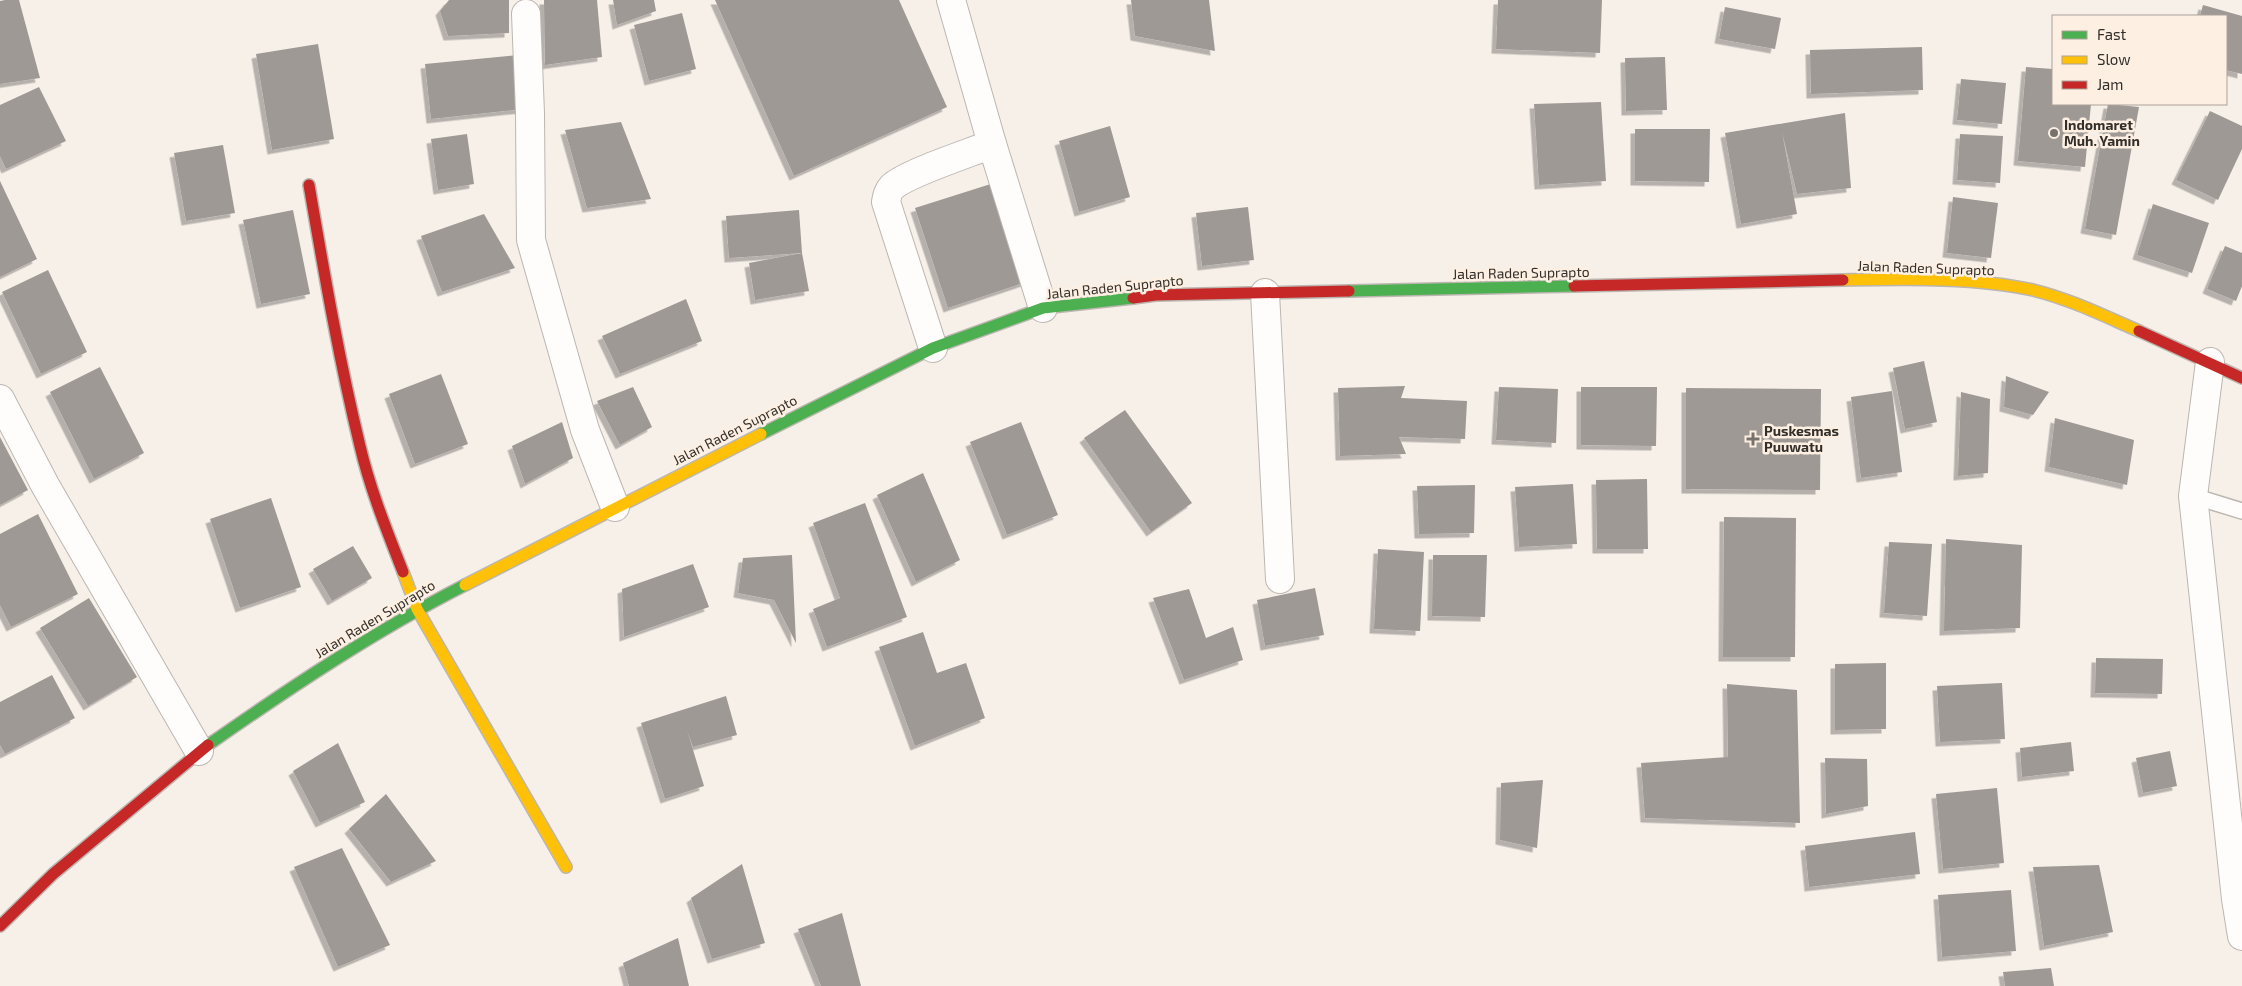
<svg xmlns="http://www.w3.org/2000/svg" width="2242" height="986" viewBox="0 0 2242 986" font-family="'Exo 2',sans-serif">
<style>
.building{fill:#9e9994;filter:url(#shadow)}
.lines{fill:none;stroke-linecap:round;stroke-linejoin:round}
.lane-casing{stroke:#bcb6b1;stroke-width:18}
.street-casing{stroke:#bcb6b1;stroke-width:30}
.fast-casing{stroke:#bcb6b1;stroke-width:14}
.slow-casing{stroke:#bcb6b1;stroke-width:14}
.jam-casing{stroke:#bcb6b1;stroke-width:14}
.lane{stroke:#fefdfc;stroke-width:15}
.street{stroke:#fefdfc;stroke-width:28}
.fast{stroke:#4caf50;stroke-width:11}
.slow{stroke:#ffc107;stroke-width:11}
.jam{stroke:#c62828;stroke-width:11}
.poi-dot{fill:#77726c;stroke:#fdf0e3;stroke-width:2}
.labels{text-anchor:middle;stroke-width:5;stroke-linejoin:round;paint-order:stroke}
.poi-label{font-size:14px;font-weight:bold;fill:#322e29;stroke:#fdf0e3;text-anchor:start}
.street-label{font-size:14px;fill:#322e29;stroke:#fdf0e3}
</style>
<defs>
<filter id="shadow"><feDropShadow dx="-4.5" dy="4.5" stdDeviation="0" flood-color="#0004"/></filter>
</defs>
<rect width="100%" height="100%" fill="#f7f0e9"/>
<g class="building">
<path d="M5 0H19L40 78 0 84V1Z"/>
<path d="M449 0H509V33L448 36 440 11Z"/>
<path d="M544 0H597L602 57 545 65Z"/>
<path d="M613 0H654L656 11 617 25Z"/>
<path d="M715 0H899L947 107 794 176Z"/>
<path d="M1131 0H1209L1215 51 1135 36Z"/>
<path d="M1498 0H1602L1600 53 1496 49Z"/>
<path d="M2203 5 2242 16V74L2226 70V16H2200Z"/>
<path d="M1725 7 1781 18 1775 49 1719 39Z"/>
<path d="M682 13 696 69 649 81 634 25Z"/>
<path d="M318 44 334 139 272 150 256 54Z"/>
<path d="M1922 47 1923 90 1811 94 1810 50Z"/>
<path d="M518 55 524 109 431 119 425 64Z"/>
<path d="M1665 57 1667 110 1626 111 1625 58Z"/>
<path d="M2026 67 2053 69V104H2091L2085 167 2018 161Z"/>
<path d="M1961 79 2006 83 2002 124 1957 120Z"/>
<path d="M39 87 66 141 6 169 0 156V105Z"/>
<path d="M1601 102 1606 181 1539 185 1534 104Z"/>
<path d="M2108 104 2139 107 2116 235 2085 229Z"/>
<path d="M2210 111 2242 126V149L2218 200 2176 180Z"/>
<path d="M1845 113 1851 188 1797 194 1782 132 1797 214 1741 224 1725 133Z"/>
<path d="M621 122 651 199 587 208 565 130Z"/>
<path d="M1110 126 1130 197 1079 212 1059 141Z"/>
<path d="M1635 129H1710L1709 182 1635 181Z"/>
<path d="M467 134 474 184 438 190 431 139Z"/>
<path d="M1960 134 2003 136 2000 183 1957 180Z"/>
<path d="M223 145 235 213 186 221 174 153Z"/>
<path d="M0 181 37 259 0 277Z"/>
<path d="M997 182 1029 281 948 308 915 208Z"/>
<path d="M1953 197 1998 203 1991 258 1947 253Z"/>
<path d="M2153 204 2209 223 2192 273 2137 255Z"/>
<path d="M1248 207 1254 260 1202 266 1196 213Z"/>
<path d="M293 210 310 294 261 304 243 220Z"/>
<path d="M799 210 802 253 809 291 755 300 749 263 802 253 729 258 726 216Z"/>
<path d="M484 214 515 268 442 292 421 236Z"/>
<path d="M2225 246 2242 253V286L2236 301 2207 289Z"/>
<path d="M48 270 87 352 41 374 2 292Z"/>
<path d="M686 299 702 341 620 374 602 336Z"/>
<path d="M1924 361 1937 422 1905 429 1893 368Z"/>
<path d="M100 367 144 453 94 479 50 392Z"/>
<path d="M441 374 468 444 415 464 389 394Z"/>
<path d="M2006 376 2049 392 2033 415 2004 407Z"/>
<path d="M1405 386 1401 398 1467 401 1465 439 1399 437 1406 454 1340 456 1338 388Z"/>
<path d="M633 387 652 427 620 445 597 401Z"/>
<path d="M1499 387 1558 389 1556 443 1496 440Z"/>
<path d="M1581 387H1657L1656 446 1581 445Z"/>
<path d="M1686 388 1821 389 1820 490 1686 489Z"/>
<path d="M1892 391 1902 472 1861 478 1851 397Z"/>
<path d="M1961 392 1990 399 1988 473 1958 476Z"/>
<path d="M1125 410 1192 503 1151 532 1084 438Z"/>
<path d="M2055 418 2134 440 2127 485 2049 467Z"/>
<path d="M562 422 573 458 525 484 512 446Z"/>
<path d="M1021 422 1058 515 1007 535 970 442Z"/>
<path d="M0 437 28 490 0 505Z"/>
<path d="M923 473 960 560 916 582 877 495Z"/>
<path d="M1647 479 1648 549H1597L1596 480Z"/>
<path d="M1573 484 1577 544 1519 547 1515 487Z"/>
<path d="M1475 485 1474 533 1419 534 1417 486Z"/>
<path d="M271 498 301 587 240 608 210 519Z"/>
<path d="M865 503 907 617 827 647 813 609 840 598 813 523Z"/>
<path d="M38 514 78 594 11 627 0 605V534Z"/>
<path d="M1724 517 1796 518 1795 657H1723Z"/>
<path d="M1946 539 2022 545 2020 628 1944 631Z"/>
<path d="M1889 542 1932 544 1927 616 1884 613Z"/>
<path d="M353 546 372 578 332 601 313 569Z"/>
<path d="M1378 549 1424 552 1420 631 1374 629Z"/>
<path d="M792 555 796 643 774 600 738 593 743 558Z"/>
<path d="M1433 555H1487L1485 617 1432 616Z"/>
<path d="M693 564 709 607 624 637 622 589Z"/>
<path d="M1315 588 1324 635 1265 646 1257 600Z"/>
<path d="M1189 589 1206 638 1233 627 1243 660 1184 680 1153 598Z"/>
<path d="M89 598 137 677 88 706 40 628Z"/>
<path d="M923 632 937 673 966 663 985 718 915 746 879 647Z"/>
<path d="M2096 658 2163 659 2162 694 2095 693Z"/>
<path d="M1886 663V729L1835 730V664Z"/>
<path d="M52 675 75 718 5 754 0 745V702Z"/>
<path d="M2002 683 2005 739 1940 742 1937 686Z"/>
<path d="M1727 684 1797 690 1800 823 1645 818 1641 763 1728 757Z"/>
<path d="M726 696 737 735 693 747 687 730 704 786 665 799 641 723Z"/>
<path d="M2071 742 2074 771 2022 777 2020 748Z"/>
<path d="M338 743 365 802 320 823 293 771Z"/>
<path d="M2170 751 2177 786 2143 793 2136 758Z"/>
<path d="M1825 758 1867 759 1868 806 1826 814Z"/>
<path d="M1543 780 1537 848 1500 840 1501 783Z"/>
<path d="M1997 788 2004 863 1943 869 1936 794Z"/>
<path d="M386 794 436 861 391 882 349 829Z"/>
<path d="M1915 832 1920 874 1809 887 1805 846Z"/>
<path d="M342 848 390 945 338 967 294 867Z"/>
<path d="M742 864 765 943 712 959 691 898Z"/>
<path d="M2099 865 2113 932 2044 946 2033 867Z"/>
<path d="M2011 890 2016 951 1942 957 1938 895Z"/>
<path d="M842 913 861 986H821L798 929Z"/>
<path d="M678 938 689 986H629L623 963Z"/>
<path d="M2051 968 2054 986H2005L2003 972Z"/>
</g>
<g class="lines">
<defs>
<path id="lane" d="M2193 496 2242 511"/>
<g id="street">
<path d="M951 0 992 144 1043 308"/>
<path d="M526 14 530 113 531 240 585 430 615 507"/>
<path d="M1265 293 1280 579"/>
<path d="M933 348 886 202C887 196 888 191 892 187 907 173 970 153 992 144"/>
<path d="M2210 362 2193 496 2236 899 2242 936"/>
<path d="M0 399 45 485 199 751"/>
</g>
<g id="fast">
<path d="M1349 291 1574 286"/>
<path d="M761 434 933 348 1043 308 1133 298"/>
<path d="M208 745C291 687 375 631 465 585"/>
</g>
<g id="slow">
<path d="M1843 280C1902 279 1975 277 2033 290 2070 299 2104 316 2139 331"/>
<path d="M403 572 417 609 566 867"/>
<path d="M465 585 761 434"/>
</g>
<g id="jam">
<path d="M309 185C324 272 339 360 360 446 370 489 387 531 403 572"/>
<path d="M1574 286 1843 280"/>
<path d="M1133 298 1156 295 1349 291"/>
<path d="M2139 331 2242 378"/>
<path d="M0 926 53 874 208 745"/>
</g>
</defs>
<use href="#lane" class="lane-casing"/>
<use href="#street" class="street-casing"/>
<use href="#fast" class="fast-casing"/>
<use href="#slow" class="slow-casing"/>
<use href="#jam" class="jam-casing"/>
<use href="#lane" class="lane"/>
<use href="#street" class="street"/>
<use href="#fast" class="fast"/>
<use href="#slow" class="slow"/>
<use href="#jam" class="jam"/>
</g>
<g class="poi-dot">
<circle cx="2054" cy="133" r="5"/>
<path d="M1750.5 431.5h5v5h5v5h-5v5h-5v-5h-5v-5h5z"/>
</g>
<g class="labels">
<g class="poi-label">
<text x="2064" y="130">Indomaret<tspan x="2064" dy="16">Muh. Yamin</tspan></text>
<text x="1764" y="436">Puskesmas<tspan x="1764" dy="16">Puuwatu</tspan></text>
</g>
<g class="street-label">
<text transform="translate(1926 268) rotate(2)" y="5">Jalan Raden Suprapto</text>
<text transform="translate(1521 273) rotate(-1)" y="5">Jalan Raden Suprapto</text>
<text transform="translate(1115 287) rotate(-6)" y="5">Jalan Raden Suprapto</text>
<text transform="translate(735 430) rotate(-27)" y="5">Jalan Raden Suprapto</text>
<text transform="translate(375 619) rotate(-31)" y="5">Jalan Raden Suprapto</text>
</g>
</g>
<rect x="2052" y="15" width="175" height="90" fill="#fdf0e3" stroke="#aca299"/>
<rect x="2062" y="31" width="25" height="8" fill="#4caf50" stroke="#aca299"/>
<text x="2097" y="40" font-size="15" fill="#322e29">Fast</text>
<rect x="2062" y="56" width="25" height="8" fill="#ffc107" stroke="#aca299"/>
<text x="2097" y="65" font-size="15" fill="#322e29">Slow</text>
<rect x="2062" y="81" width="25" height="8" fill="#c62828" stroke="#aca299"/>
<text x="2097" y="90" font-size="15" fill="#322e29">Jam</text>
</svg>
